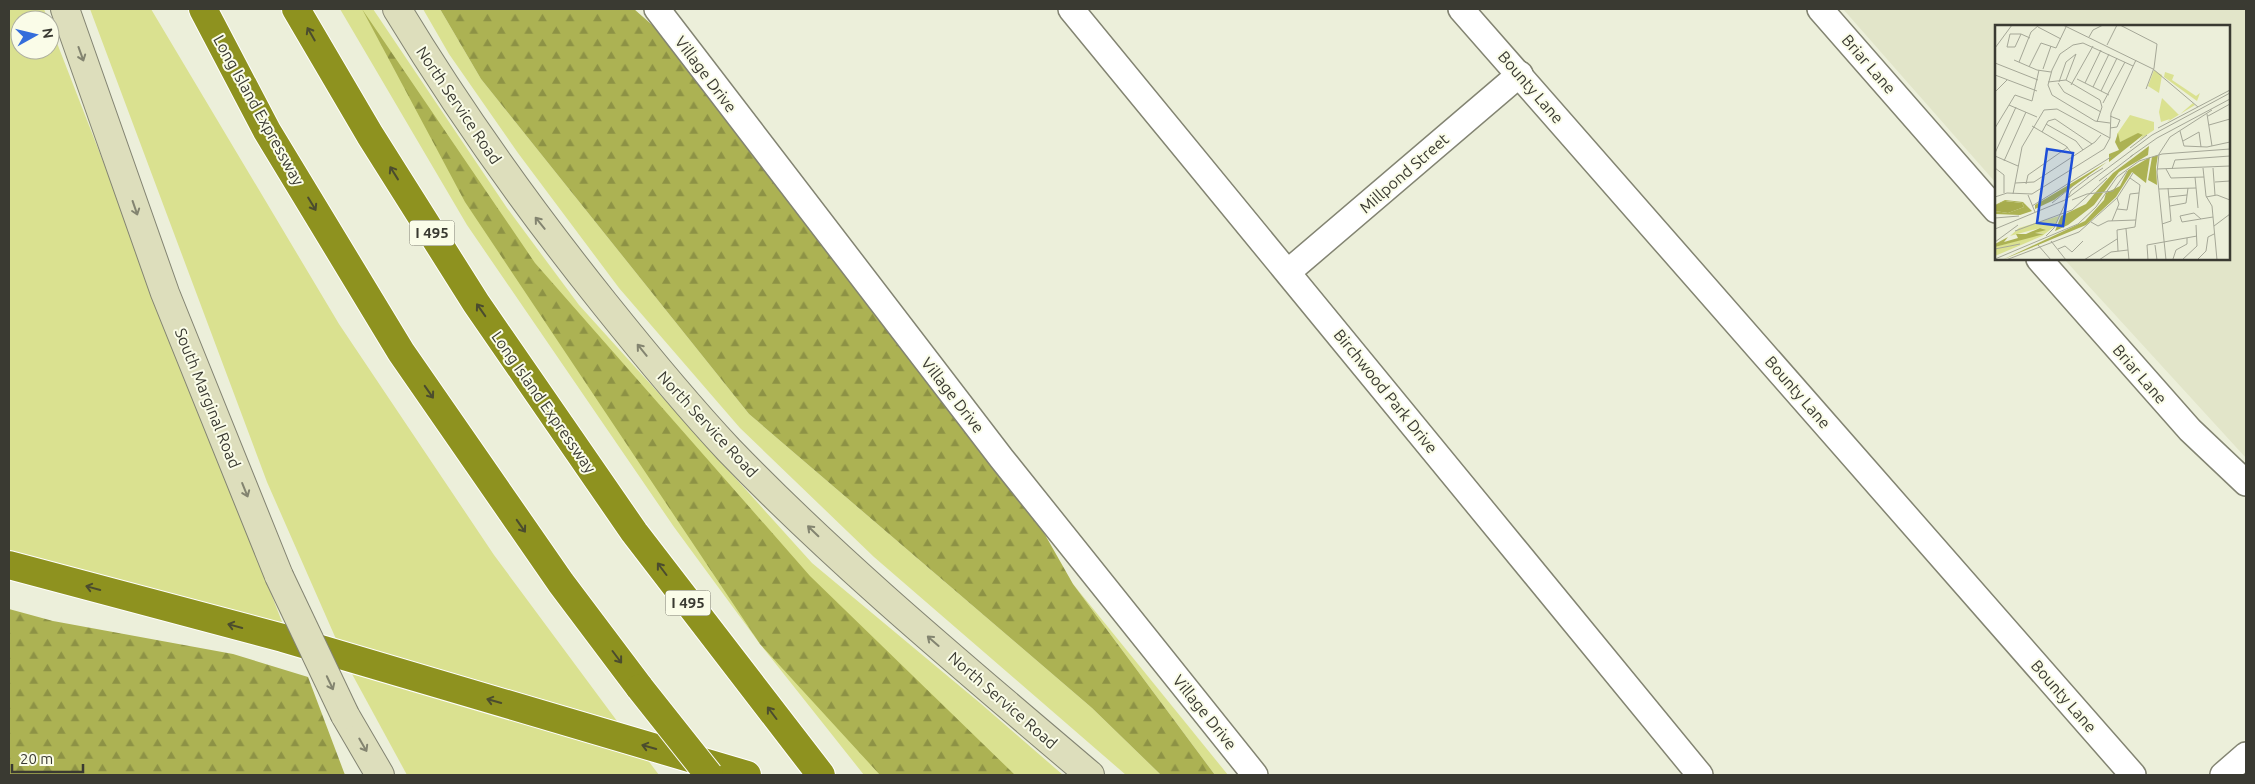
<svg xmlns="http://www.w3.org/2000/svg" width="2255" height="784" viewBox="0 0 2255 784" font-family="Ubuntu,sans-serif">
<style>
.built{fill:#e2e5c9}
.grass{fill:#dae190}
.forest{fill:url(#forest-firs)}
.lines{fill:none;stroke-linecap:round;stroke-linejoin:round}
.street-casing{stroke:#838472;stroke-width:28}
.secondary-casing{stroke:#838472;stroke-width:30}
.highway-casing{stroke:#fff;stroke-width:30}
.street{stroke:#fff;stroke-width:25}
.secondary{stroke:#dddebc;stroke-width:28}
.highway{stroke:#8e921f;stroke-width:28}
.secondary-bridge-casing{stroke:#838472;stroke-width:30;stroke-linecap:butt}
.highway-bridge-casing{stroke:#fff;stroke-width:30;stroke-linecap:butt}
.secondary-bridge{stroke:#dddebc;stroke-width:28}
.highway-bridge{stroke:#8e921f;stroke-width:28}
.oneway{stroke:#4b4c2e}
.oneway2{stroke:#838470}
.labels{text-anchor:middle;stroke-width:4;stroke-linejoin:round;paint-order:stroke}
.shield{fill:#fafce8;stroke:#747469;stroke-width:1}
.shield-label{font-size:15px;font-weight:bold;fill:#3a3a32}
.street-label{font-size:16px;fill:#3a3a32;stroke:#fafce8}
.inset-road{fill:none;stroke:#a5a797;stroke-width:1}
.view{fill:#1d4ed8;fill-opacity:0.15;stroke:#1d4ed8;stroke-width:2.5}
.inset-edge{fill:none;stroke:#3a3a32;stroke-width:2.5}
</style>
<defs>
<pattern id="forest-firs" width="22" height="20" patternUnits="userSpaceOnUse" patternTransform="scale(1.25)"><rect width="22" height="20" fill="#acb253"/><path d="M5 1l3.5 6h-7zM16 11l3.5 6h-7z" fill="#8d9245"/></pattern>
</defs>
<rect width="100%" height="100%" fill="#ecefda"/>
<path class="built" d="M1843 9H2246V458L2064 259H2229V26H1996V183Z"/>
<g class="grass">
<path d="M9 9H44L48 20H20V50H50V25L284 627 9 550Z"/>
<path d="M90 9H151L339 324 494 555 617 721 336 639 267 482Z"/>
<path d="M340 9H373L507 208 579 305 812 563 980 703 1063 775H864L760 644 674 527 467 225Z"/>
<path d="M423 9H440L481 79 749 414 1092 708 1161 775H1126L874 557 740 428 619 288 518 153 449 54Z"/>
<path d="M1073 584 1228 775H1215Z"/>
<path d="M352 674 644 755 659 775H407Z"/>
</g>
<g class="forest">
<path d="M362 9 535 263 810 576 1015 775H880L760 644 465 202Z"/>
<path d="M440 9H634L701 68 1002 459 1073 584 1215 775H1161L1092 708 749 414 481 79Z"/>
<path d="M9 609 53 621 233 654 308 677 345 775H9Z"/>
</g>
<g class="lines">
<defs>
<g id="street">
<path d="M657 9 1002 459 1255 775"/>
<path d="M1071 9 1700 775"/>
<path d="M1461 9 2133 775"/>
<path d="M1820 9 1996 210"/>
<path d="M2039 259 2190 430 2246 483"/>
<path d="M1288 272 1520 74"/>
<path d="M2223 775 2246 755"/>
</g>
<g id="secondary">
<path d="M65 9 165 293 279 576"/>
<path d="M397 9C460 113 528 208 604 303 644 353 685 403 729 450 842 567 967 670 1090 775"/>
<path d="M345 715 380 775"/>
</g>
<g id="highway">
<path d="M203 9 267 131 401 352 561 583 640 688"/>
<path d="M296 9 370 135 476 303 634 532 821 775"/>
<path d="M9 565 283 638 747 775"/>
</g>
</defs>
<use href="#street" class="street-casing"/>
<use href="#secondary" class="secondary-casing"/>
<use href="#highway" class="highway-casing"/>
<use href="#street" class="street"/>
<use href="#secondary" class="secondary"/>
<use href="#highway" class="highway"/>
<defs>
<path id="secondary-bridge" d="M279 576 345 715"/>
<path id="highway-bridge" d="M640 688 709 775"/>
</defs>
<use href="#secondary-bridge" class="secondary-bridge-casing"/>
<use href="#highway-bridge" class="highway-bridge-casing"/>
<use href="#secondary-bridge" class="secondary-bridge"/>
<use href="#highway-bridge" class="highway-bridge"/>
</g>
<defs><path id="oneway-shaft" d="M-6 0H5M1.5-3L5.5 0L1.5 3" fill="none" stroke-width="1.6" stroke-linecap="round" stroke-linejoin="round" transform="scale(1.25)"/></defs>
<g class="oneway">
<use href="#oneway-shaft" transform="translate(311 34) rotate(-120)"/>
<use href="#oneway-shaft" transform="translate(394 173) rotate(-122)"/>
<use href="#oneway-shaft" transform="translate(312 204) rotate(59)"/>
<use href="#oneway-shaft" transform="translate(481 310) rotate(-125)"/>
<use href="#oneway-shaft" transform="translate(429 392) rotate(55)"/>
<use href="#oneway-shaft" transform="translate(521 526) rotate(55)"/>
<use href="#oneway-shaft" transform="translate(662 569) rotate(-127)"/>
<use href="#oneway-shaft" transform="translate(93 588) rotate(-165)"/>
<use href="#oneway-shaft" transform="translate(235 626) rotate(-165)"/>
<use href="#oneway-shaft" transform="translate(617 657) rotate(53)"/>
<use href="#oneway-shaft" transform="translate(494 701) rotate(-164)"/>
<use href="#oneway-shaft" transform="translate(772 713) rotate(-127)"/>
<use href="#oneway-shaft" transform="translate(649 747) rotate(-164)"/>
</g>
<g class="oneway2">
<use href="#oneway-shaft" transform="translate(81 54) rotate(70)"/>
<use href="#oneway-shaft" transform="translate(135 208) rotate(71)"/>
<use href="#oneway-shaft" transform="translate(540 223) rotate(-129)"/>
<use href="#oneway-shaft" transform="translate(642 350) rotate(-129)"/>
<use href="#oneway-shaft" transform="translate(245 490) rotate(68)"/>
<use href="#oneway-shaft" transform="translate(813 531) rotate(-136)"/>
<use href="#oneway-shaft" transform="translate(933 641) rotate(-139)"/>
<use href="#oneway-shaft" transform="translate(330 683) rotate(65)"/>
<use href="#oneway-shaft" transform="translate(363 745) rotate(60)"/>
</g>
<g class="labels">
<g class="shield">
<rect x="409.5" y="220.5" width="45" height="25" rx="4"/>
<rect x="665.5" y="590.5" width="45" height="25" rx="4"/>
</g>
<g class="shield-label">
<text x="432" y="238">I 495</text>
<text x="688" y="608">I 495</text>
</g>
<g class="street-label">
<text transform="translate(1869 64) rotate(49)" y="6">Briar Lane</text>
<text transform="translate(706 74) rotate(53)" y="6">Village Drive</text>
<text transform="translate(1531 87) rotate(49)" y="6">Bounty Lane</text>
<text transform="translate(459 105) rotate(56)" y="6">North Service Road</text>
<text transform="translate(259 110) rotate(61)" y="6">Long Island Expressway</text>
<text transform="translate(1404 173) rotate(-41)" y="6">Millpond Street</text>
<text transform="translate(2140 374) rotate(49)" y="6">Briar Lane</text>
<text transform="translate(1386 391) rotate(51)" y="6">Birchwood Park Drive</text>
<text transform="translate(1798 392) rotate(49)" y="6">Bounty Lane</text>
<text transform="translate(953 395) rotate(52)" y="6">Village Drive</text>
<text transform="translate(208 398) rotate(68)" y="6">South Marginal Road</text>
<text transform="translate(544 402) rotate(55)" y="6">Long Island Expressway</text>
<text transform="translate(708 424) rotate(47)" y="6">North Service Road</text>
<text transform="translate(2064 696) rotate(49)" y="6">Bounty Lane</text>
<text transform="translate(1003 700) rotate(41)" y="6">North Service Road</text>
<text transform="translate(1205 712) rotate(51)" y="6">Village Drive</text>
</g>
</g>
<g transform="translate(1995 25)">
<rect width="235" height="235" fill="#ecefda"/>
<path d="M170 47 179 50 177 55 201 71 205 68 202 76 169 52ZM167 73 184 90 198 78 200 80 172 97 175 94 166 97 164 87ZM135 90 159 97V105L144 115 148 110H140L125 117 122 109ZM64 191 60 201 47 211 0 231V222L49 208H40L49 204 45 203 15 211 24 203Z" fill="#dae190"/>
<path d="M123 108 125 117 143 108 148 110 114 137V129L124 125 120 117ZM154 121 153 130 124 147 109 167 100 168 118 148ZM163 130 161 142 162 160 153 155 157 132ZM155 132 151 158 137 147 121 172 91 200 7 235 90 196 109 175 111 168 125 161 133 145ZM112 137 59 175 40 184V180ZM100 168H108L99 180 73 200 60 206 66 191 91 179ZM10 175 28 177 37 186 25 190 0 189V186L13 188 29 182 27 178 12 176 0 180ZM45 203 51 205 40 208 49 209 0 222V219L13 212 9 217 23 213 21 209H31Z" fill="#acb253"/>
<path d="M159 45 167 50 164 68 153 61Z" fill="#dae190"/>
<path d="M10 176 27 178 29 182 13 188 0 186V180Z" fill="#a7ac4d"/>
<path class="inset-road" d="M68 0 158 44 203 82M125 0 162 19 159 43 151 64M43 2 66 14M26 9H15L12 22H20L26 9 35 13M94 12 98 5 108 0M112 20 122 0M0 23 17 0M19 35 42 45 56 47M24 37 36 7 44 0M0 38 43 55M34 42 46 18 61 23 71 2M48 44 56 21M0 50 42 66M82 54 114 70M71 55 81 29M53 57 71 55 105 75 107 82 102 97M64 57 71 37 81 29M63 58 69 67 106 87M90 58 106 25M76 60 98 21M98 62 114 29M106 66 122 33M0 67 12 55M37 76 44 45M108 78 130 37M14 80 20 70 37 76M212 89 217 121M213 91 235 79M115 98 100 96 57 70 53 60 57 45 65 29 78 20 88 18 138 41M51 99 81 116 88 125M214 100 235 94M37 101 71 121 79 131M0 103 14 80 42 92M115 103 122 102 125 95 115 91M163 103 235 65M185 106 189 121 212 122 235 117M47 107 53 96 60 94 97 119M188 116 204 107 206 122M135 123 152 110M0 128 21 82M0 131 23 141M135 132 162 113 235 74M9 136 31 87M0 143 9 150V168M208 143 211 171 217 181 222 235M218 143 220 170M162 144 235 141M171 144 176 153 209 152M177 144 180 135 235 131M200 152 203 183M92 153 108 143M104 156 138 130M220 157 235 156M20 158 39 157 100 117 106 110M31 159 33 150 73 122M164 164 201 163M18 169 27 122 49 85 62 84 115 113M33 170 40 187M0 172 12 168 37 169 109 124 115 113 116 88 141 35M174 172 192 170M211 172 222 170 235 175M77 175 92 169 118 166 132 146M57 178 78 161M37 181 116 132M175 181 191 178 193 163M122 184 132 185 135 169 144 168M185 191 187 197 218 192M185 191 199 188 206 194M0 193 24 191M117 196 124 179 122 173M96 197 103 201 113 196 141 195M167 199 176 196 173 163M219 201 235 189M0 204 70 175 157 110 235 68M131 204 134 235M20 206 77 185 112 153M51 211 59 203 76 166 94 152M56 216 71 235M0 217 23 200M43 220 56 235M160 220 162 235M0 224 25 219M63 224 70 221 77 227 88 216M123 226 122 205 140 202 145 160 135 153M0 234 83 199 101 182 122 152 144 136 167 129 235 124M178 234 181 225 192 219V213M11 235 84 207 122 173 138 148M89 235 122 214M104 235 116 227 133 225M153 235 152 220 202 211M171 235 162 147 164 129 175 112 217 85M187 235 202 221 201 200M202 235 211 226 213 212 219 209"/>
<path class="view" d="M52 124 78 128 68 201 42 198Z"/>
<rect width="235" height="235" class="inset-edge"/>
</g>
<rect width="2255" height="784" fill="none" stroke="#3a3a32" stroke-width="20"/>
<g transform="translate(35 35) rotate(82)"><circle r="24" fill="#fafce8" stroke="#adae9f"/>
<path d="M0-4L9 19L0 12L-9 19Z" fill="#346ddb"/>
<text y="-8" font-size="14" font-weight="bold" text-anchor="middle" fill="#3a3a32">N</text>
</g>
<path d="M12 764v8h71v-8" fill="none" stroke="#3a3a32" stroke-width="2.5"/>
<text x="20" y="764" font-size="15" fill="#3a3a32" stroke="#fafce8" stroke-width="4" paint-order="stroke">20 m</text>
</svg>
